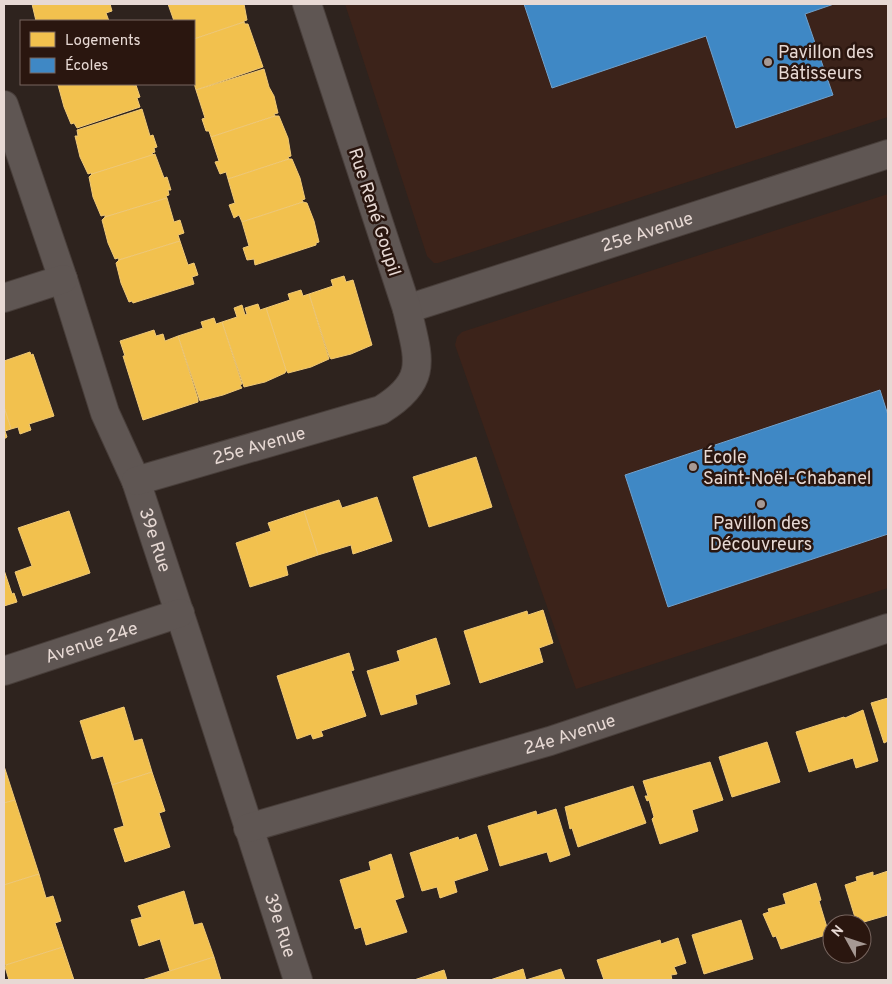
<svg xmlns="http://www.w3.org/2000/svg" width="892" height="984" viewBox="0 0 892 984" font-family="Overpass,sans-serif">
<style>
.built{fill:#3c231a}
.homes{fill:#f2c14e;stroke:#efc876}
.schools{fill:#3f88c5;stroke:#71a0ca}
.lines{fill:none;stroke-linecap:round;stroke-linejoin:round}
.street-casing{stroke:#483e3a;stroke-width:30}
.street{stroke:#5f5653;stroke-width:28}
.poi-dot{fill:#a69994;stroke:#2a160f;stroke-width:2}
.labels{text-anchor:middle;stroke-width:5;stroke-linejoin:round;paint-order:stroke}
.poi-label{font-size:18px;fill:#e7d9d4;stroke:#2a160f;text-anchor:start}
.street-label{font-size:18px;fill:#e7d9d4;stroke:#2a160f}
</style>
<rect width="100%" height="100%" fill="#2e231e"/>
<g class="built">
<path d="M345 4H888V117L438 263H434L427 256Z"/>
<path d="M888 194V588L576 689 455 345 457 337 462 332 468 330Z"/>
</g>
<g class="homes">
<path d="M32 4H110L112 11 106 13 109 21H36Z"/>
<path d="M168 4H244L247 20 244 21V22L194 39V21H174Z"/>
<path d="M244 22 245 24H248L263 67 196 90 194 83V39Z"/>
<path d="M264 69 269 87 274 96 278 113 274 114 275 116 211 137 209 131H206L202 119 205 118 196 90Z"/>
<path d="M60 84H133L134 86 136 85 140 97 137 98 140 107 77 128 74 123 71 124 64 107 58 85Z"/>
<path d="M142 109 150 136 153 135 157 147 154 148 155 152 152 153 153 155 92 174 91 173 88 174 80 157 75 136H78L77 130Z"/>
<path d="M275 116H279L288 138 291 156 288 157 289 159 228 179 226 172 220 174 215 162 219 161 211 137Z"/>
<path d="M155 154 164 178 167 177 171 190H168L169 195 166 196 167 198 105 217V215L101 216 93 197 89 177 92 174Z"/>
<path d="M289 159H292L300 178 305 199 302 200 303 202 242 222 239 215 234 218 229 205 235 203 228 179Z"/>
<path d="M167 198 174 222 180 220 184 233 178 235 180 241 119 260 118 258 115 259 108 243 102 220 105 217Z"/>
<path d="M303 202 307 203 314 221 319 242 316 243V245L255 265 254 259 247 260 243 248 249 246 242 222Z"/>
<path d="M180 241 188 265 194 263 198 275 192 277 194 284 133 303 132 301 129 302 121 283 116 263 119 260Z"/>
<path d="M344 276 346 282 353 280 372 345 351 354 331 359 329 356 309 294 333 286 331 280Z"/>
<path d="M301 290 303 296 309 294 329 359 311 367 288 373 286 370 266 308 290 300 288 294Z"/>
<path d="M258 304 260 310 266 308 286 370 285 373 265 382 244 387 222 322 237 317 234 308 242 305 245 315 247 314 245 308Z"/>
<path d="M214 318 216 324 222 322 242 384 240 385 242 388 223 395 200 401 178 336 203 328 201 322Z"/>
<path d="M154 330 156 336 163 334 165 341 178 336 198 399V402L143 420 123 356H125L120 341Z"/>
<path d="M30 352 31 355 33 354 54 416 29 424 31 430 20 434 18 427 11 429 4 407V361Z"/>
<path d="M4 407 11 429 5 431 7 437 4 439Z"/>
<path d="M476 457 492 507 429 527 413 477Z"/>
<path d="M377 497 392 541 353 554 351 545 318 555 304 511 339 500 342 508Z"/>
<path d="M69 511 90 573 23 596 15 572 32 566 18 528Z"/>
<path d="M304 511 318 555 286 566 288 575 250 587 236 543 271 531 268 523Z"/>
<path d="M4 570 12 594 14 593 17 602 4 606Z"/>
<path d="M543 610 553 643 539 648 543 662 480 683 464 631 527 611 528 615Z"/>
<path d="M436 638 450 684 415 695 417 704 381 715 367 671 400 661 397 651Z"/>
<path d="M349 653 354 670 351 671 366 716 321 731 323 736 313 739 311 734 297 739 277 676Z"/>
<path d="M888 698V741L884 743 871 703Z"/>
<path d="M124 707 134 741 142 739 152 772 112 785 103 756 92 759 80 721Z"/>
<path d="M863 710 878 761 856 768 853 758 809 772 796 732 844 717 845 718Z"/>
<path d="M767 742 780 782 732 797 719 757Z"/>
<path d="M710 762 723 800 692 810 698 831 660 844 652 819 654 817 649 800 647 801 645 796H648L643 781Z"/>
<path d="M4 766 15 800 4 803Z"/>
<path d="M152 772 165 811 159 813 170 847 125 862 114 829 124 826 112 785Z"/>
<path d="M633 786 646 823 578 847 572 828 570 829 565 807Z"/>
<path d="M15 800 39 874 4 885V803Z"/>
<path d="M556 809 570 855 550 862 547 852 500 866 488 826 536 811 537 815Z"/>
<path d="M476 834 488 870 454 881 457 892 440 898 437 887 422 891 410 853 458 837 459 840Z"/>
<path d="M391 854 404 897 395 900 407 932 366 945 361 927 355 929 340 880 371 870 369 862Z"/>
<path d="M888 871V915L857 924 845 885 857 881 856 877 873 872V876Z"/>
<path d="M39 874 46 898 53 896 61 921 55 923 63 947 6 965 4 964V885Z"/>
<path d="M816 883 821 900 819 901 829 934 781 949 776 936 773 937 763 914 769 912 768 909 786 904 783 894Z"/>
<path d="M184 891 194 925 202 923 214 957 170 971 160 939 139 946 131 920 142 917 138 906Z"/>
<path d="M741 920 753 959 704 974 692 935Z"/>
<path d="M678 938 686 963 674 967 677 974 671 975 672 980H604L597 960 660 940 661 944Z"/>
<path d="M63 947 74 980H9L5 967 6 965Z"/>
<path d="M214 957 221 980H142L170 971Z"/>
<path d="M523 969 526 980 561 969 565 980H490Z"/>
<path d="M444 970 447 980H414Z"/>
</g>
<g class="schools">
<path d="M524 4H834L805 14 833 95 736 128 706 36 552 88Z"/>
<path d="M880 390 888 415V534L668 607 625 475Z"/>
</g>
<g class="lines">
<defs>
<g id="street">
<path id="s1" d="M4 105 63 279 105 413 136 481 189 642 298 980"/>
<path d="M4 298 63 279"/>
<path id="s2" d="M407 309 888 154"/>
<path id="s3" d="M136 481 381 410C430 380 418 358 407 309L307 4"/>
<path id="s4" d="M4 671 180 613"/>
<path id="s5" d="M248 828 550 741 888 628"/>
</g>
</defs>
<use href="#street" class="street-casing"/>
<use href="#street" class="street"/>
</g>
<g class="poi-dot">
<circle cx="768" cy="62" r="5"/>
<circle cx="693" cy="467" r="5"/>
<circle cx="761" cy="504" r="5"/>
</g>
<g class="labels">
<g class="poi-label">
<text x="778" y="58">Pavillon des<tspan x="778" dy="21">Bâtisseurs</tspan></text>
<text x="703" y="463">École<tspan x="703" dy="21">Saint-Noël-Chabanel</tspan></text>
<text x="761" y="529" text-anchor="middle">Pavillon des<tspan x="761" dy="21">Découvreurs</tspan></text>
</g>
<g class="street-label">
<text transform="translate(375 212) rotate(72)" y="6">Rue René Goupil</text>
<text dy="6" stroke="none"><textPath href="#s2" startOffset="252">25e Avenue</textPath></text>
<text dy="6" stroke="none"><textPath href="#s3" startOffset="128">25e Avenue</textPath></text>
<text dy="6" stroke="none"><textPath href="#s1" startOffset="461">39e Rue</textPath></text>
<text dy="6" stroke="none"><textPath href="#s4" startOffset="92">Avenue 24e</textPath></text>
<text dy="6" stroke="none"><textPath href="#s5" startOffset="335">24e Avenue</textPath></text>
<text dy="6" stroke="none"><textPath href="#s1" startOffset="866">39e Rue</textPath></text>
</g>
</g>
<rect width="892" height="984" fill="none" stroke="#e7d9d4" stroke-width="10"/>
<rect x="20" y="20" width="175" height="65" fill="#2a160f" stroke="#76645e"/>
<rect x="30" y="32" width="25" height="15" fill="#f2c14e" stroke="#76645e"/>
<text x="65" y="45" font-size="15" fill="#e7d9d4">Logements</text>
<rect x="30" y="58" width="25" height="15" fill="#3f88c5" stroke="#76645e"/>
<text x="65" y="70" font-size="15" fill="#e7d9d4">Écoles</text>
<g transform="translate(847 939) rotate(310)"><circle r="24" fill="#2a160f" stroke="#76645e"/>
<path d="M0-4L9 19L0 12L-9 19Z" fill="#a69994"/>
<text y="-8" font-size="14" font-weight="bold" text-anchor="middle" fill="#e7d9d4">N</text>
</g>
</svg>
